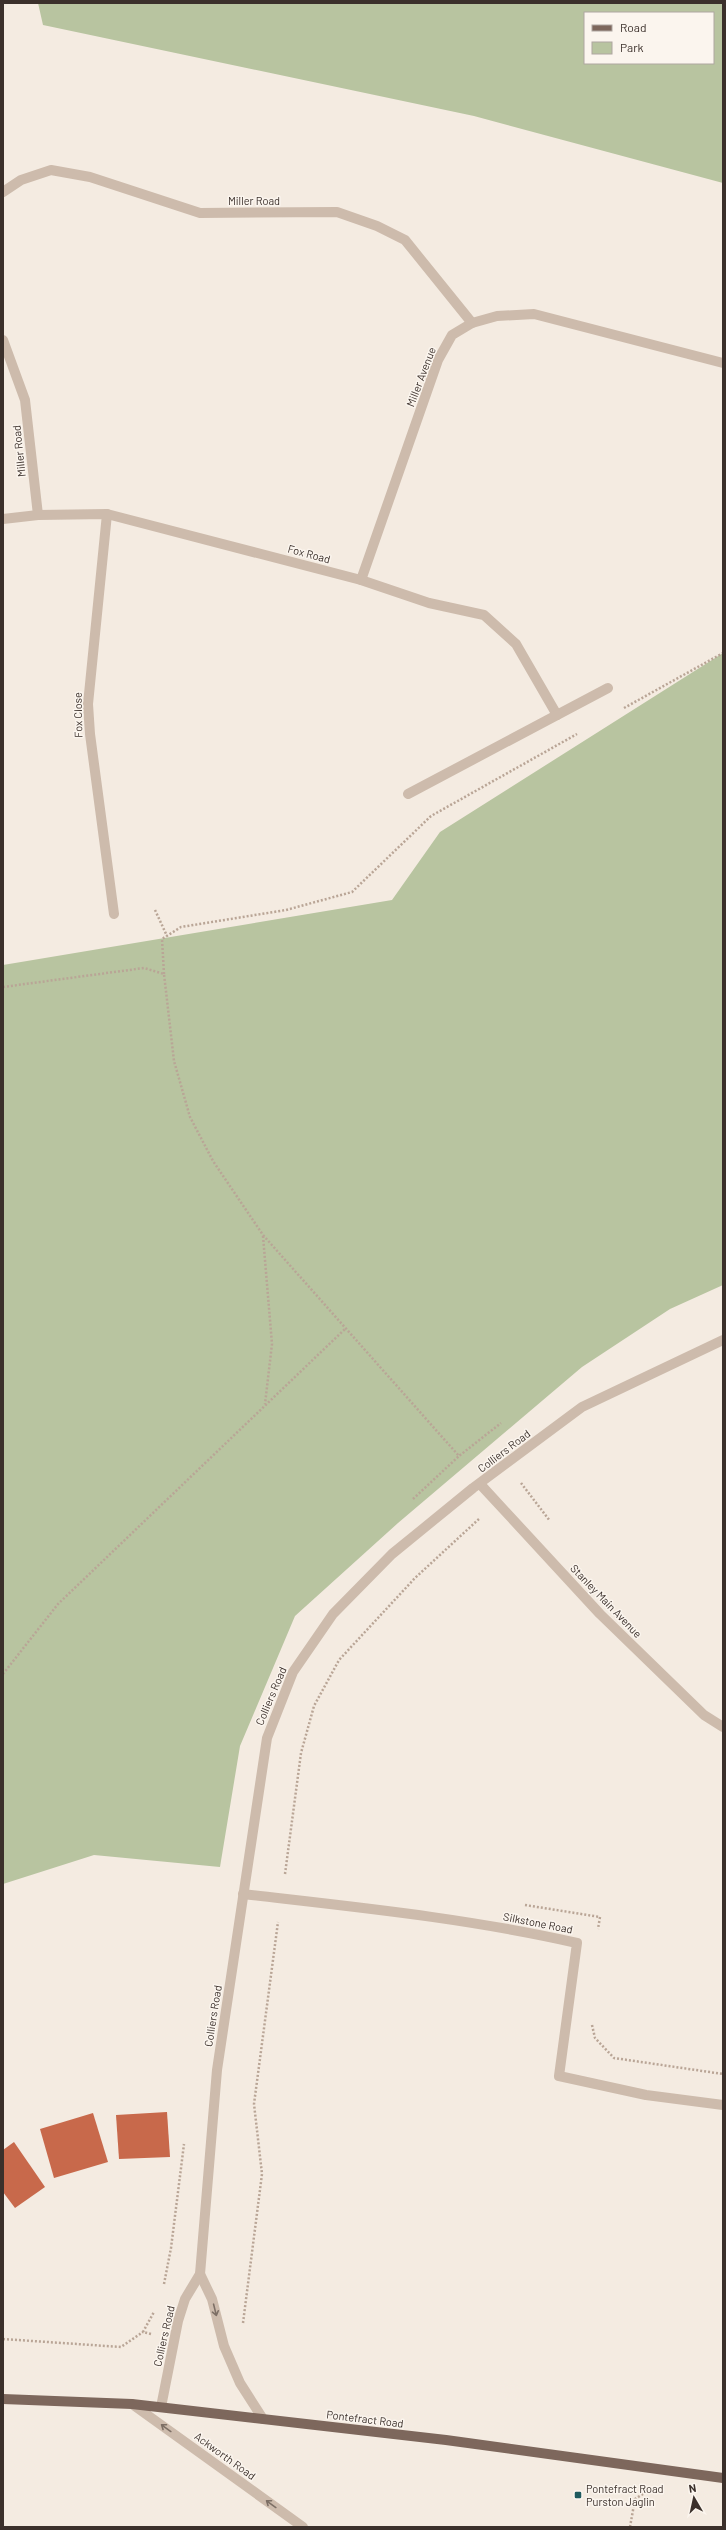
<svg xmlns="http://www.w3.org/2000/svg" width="726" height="2530" viewBox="0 0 726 2530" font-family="Barlow,sans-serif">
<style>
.green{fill:#b8c4a0;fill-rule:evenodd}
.building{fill:#c8694b}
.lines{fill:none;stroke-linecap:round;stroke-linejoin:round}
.path{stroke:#b9a596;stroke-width:2.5;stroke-dasharray:2 2;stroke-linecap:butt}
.minor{stroke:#cdbbac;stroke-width:10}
.primary{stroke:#7d675c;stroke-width:10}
.oneway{stroke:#7d6f65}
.poi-dot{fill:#1f5a5e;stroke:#fbf5ee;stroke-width:1.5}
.labels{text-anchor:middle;stroke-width:3;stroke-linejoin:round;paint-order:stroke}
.street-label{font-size:11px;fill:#3b302b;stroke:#fbf5ee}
.poi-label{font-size:11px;fill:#3b302b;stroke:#fbf5ee;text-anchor:start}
</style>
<rect width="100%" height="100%" fill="#f4ebe1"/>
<g class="green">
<path d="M38 3H723V183L474 116 43 25ZM585 13H713V63H585Z"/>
<path d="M723 653V1285L670 1309 582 1367 398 1523 295 1616 240 1746 220 1867 94 1855 3 1884V965L392 900 440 832Z"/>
</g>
<g class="building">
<path d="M167 2112 170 2157 119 2159 116 2115Z"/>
<path d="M93 2113 108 2162 54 2178 40 2129Z"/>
<path d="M14 2142 45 2187 15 2208 3 2192V2150Z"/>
</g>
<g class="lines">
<g class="path">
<path d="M624 708 723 653"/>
<path d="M155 910 167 936"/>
<path d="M164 974 162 939 181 927 286 910 352 892 431 816 577 734"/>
<path d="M3 987 144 968 164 974 174 1061 190 1117 213 1161 263 1235 459 1456 501 1423"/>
<path d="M263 1236 272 1344 265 1404"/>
<path d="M521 1483 550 1521"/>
<path d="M413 1499 459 1456"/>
<path d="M3 1674 58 1604 345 1329"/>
<path d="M285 1874 301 1753 314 1706 339 1660 415 1578 480 1518"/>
<path d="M525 1905 600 1917 598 1929"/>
<path d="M592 2025 595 2038 614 2058 723 2074"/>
<path d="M164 2284 171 2248 184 2144"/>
<path d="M243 2323 262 2174 254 2104 278 1922"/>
<path d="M151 2334 143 2332 154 2312"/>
<path d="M3 2339 121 2347 143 2332"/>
<path d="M630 2527 635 2499 646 2492"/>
</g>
<g class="minor">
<path d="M3 192 21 180 51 170 90 177 200 213 337 212 377 226 405 240 472 323"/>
<path d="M3 340 25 400 38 515"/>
<path d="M107 514 88 704 90 734 114 914"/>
<path d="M3 519 38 515 107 514 361 580 429 603 484 615 516 644 557 715 608 688"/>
<path d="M361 580 438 360 452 335 472 323 497 316 534 314 723 363"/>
<path d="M408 794 557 715"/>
<path d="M480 1484 600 1614 704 1715 723 1727"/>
<path d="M243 1894C355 1907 467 1918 577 1943L559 2076 646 2095 723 2105"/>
<path d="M200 2274 212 2299 224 2346 240 2383 263 2419"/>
<path d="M132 2404 303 2527"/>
<path d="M161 2407 178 2321 185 2299 200 2274 217 2070 267 1738 293 1672 333 1614 392 1554 473 1488 582 1407 723 1340"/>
</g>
<path class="primary" d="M3 2399 132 2404 446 2440 723 2478"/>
</g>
<defs><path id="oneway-shaft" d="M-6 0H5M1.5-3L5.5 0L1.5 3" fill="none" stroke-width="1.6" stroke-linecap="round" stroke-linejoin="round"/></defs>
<g class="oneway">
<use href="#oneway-shaft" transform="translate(215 2310) rotate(76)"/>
<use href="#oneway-shaft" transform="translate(166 2428) rotate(-144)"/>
<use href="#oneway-shaft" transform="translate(271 2504) rotate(-144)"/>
</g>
<rect class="poi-dot" x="574" y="2491" width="8" height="8" rx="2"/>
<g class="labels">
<g class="street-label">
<text x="254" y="205">Miller Road</text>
<text transform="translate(421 377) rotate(-69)" y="4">Miller Avenue</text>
<text transform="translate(19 451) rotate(-96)" y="4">Miller Road</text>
<text transform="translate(309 554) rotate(15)" y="4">Fox Road</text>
<text transform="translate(78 715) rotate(-91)" y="4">Fox Close</text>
<text transform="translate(504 1451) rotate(-37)" y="4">Colliers Road</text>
<text transform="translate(606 1601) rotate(46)" y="4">Stanley Main Avenue</text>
<text transform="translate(271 1696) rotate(-67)" y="4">Colliers Road</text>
<text transform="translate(538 1923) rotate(11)" y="4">Silkstone Road</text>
<text transform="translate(213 2016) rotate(-81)" y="4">Colliers Road</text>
<text transform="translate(164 2336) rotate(-77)" y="4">Colliers Road</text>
<text transform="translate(365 2419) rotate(7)" y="4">Pontefract Road</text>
<text transform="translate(225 2456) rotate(36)" y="4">Ackworth Road</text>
</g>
<g class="poi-label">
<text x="586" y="2493">Pontefract Road<tspan x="586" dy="13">Purston Jaglin</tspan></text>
</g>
</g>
<rect width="726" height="2530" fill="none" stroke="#3b302b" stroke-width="8"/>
<rect x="584" y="12" width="130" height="52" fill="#fbf5ee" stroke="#aea6a0"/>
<rect x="592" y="25" width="20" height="6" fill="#7d675c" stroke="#aea6a0"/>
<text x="620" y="32" font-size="12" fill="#3b302b">Road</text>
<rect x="592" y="42" width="20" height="12" fill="#b8c4a0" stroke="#aea6a0"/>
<text x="620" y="52" font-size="12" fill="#3b302b">Park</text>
<g transform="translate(694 2498) rotate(351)" stroke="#fbf5ee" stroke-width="3" paint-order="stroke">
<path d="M0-3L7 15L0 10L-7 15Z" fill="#3b302b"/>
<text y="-6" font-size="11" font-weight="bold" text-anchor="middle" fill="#3b302b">N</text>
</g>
</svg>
